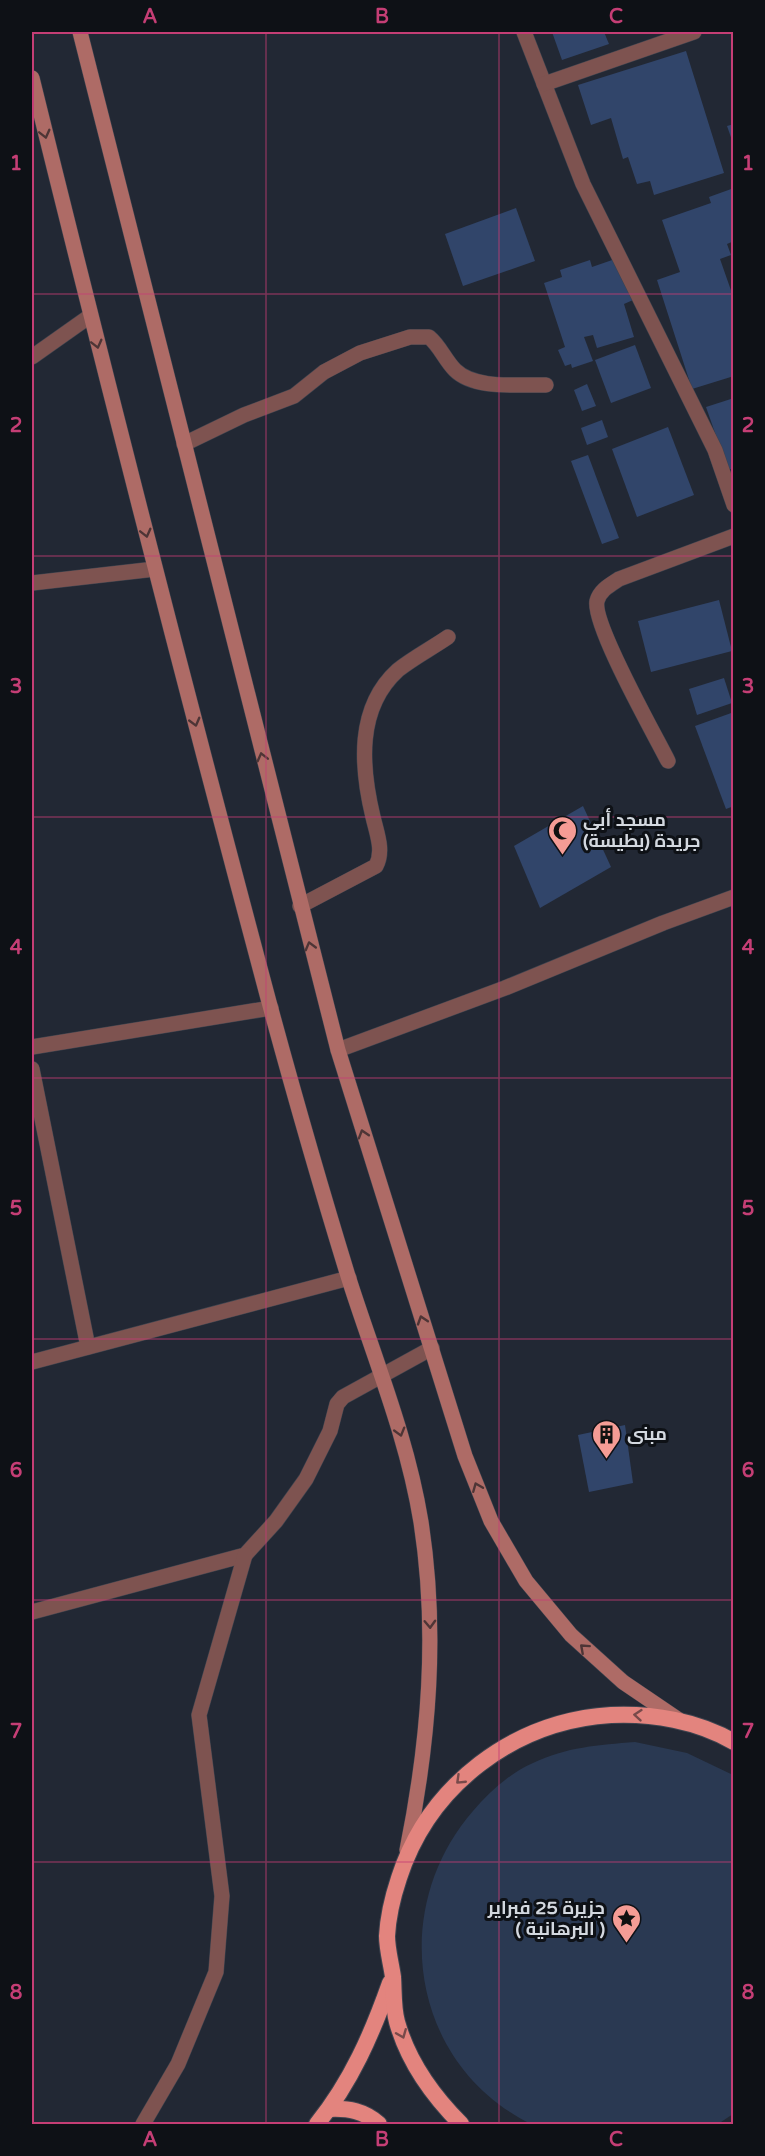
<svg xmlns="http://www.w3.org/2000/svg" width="765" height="2156" viewBox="0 0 765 2156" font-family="'Varela Round',Cairo,sans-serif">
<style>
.green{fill:#2a3952}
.building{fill:#31456a}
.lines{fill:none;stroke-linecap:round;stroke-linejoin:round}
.minor-casing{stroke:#3e444f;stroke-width:16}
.secondary-casing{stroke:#3e444f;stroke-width:16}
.trunk-casing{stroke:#3e444f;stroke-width:18}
.minor{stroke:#7e5350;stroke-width:15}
.secondary{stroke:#ae6b66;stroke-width:15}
.trunk{stroke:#e3847e;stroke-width:16}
.oneway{stroke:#4e3536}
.oneway2{stroke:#784a4a}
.grid{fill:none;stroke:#c53e75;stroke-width:1.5;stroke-opacity:0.55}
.labels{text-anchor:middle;stroke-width:6;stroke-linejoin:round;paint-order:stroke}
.poi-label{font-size:18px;font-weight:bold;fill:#d3d8df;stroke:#0e1116;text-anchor:start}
.neatline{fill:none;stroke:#c53e75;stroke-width:2}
.grid-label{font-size:20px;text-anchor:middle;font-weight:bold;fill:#c53e75}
</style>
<rect width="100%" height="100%" fill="#222834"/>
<path class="green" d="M635 1742 687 1753 733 1775V2114L718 2124H531C411 2065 387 1910 473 1811 489 1792 510 1773 533 1763 566 1747 599 1745 635 1742Z"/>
<g class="building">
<path d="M552 32H604L609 44 562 60Z"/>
<path d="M686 51 724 173 654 195 650 181 637 184 628 157 623 159 611 118 591 125 578 85Z"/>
<path d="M734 124V143H733L727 126Z"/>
<path d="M734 188V241L727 244 731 255 720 259 734 299V376L692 389 657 280 680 272 662 220 711 203 709 197Z"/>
<path d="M516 208 535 261 463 286 445 234Z"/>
<path d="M618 258 633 300 624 304 634 337 597 348 593 335 584 337 593 361 572 368 571 364 565 366 558 350 565 347 544 283 562 277 560 270 590 260 592 267Z"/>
<path d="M635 345 651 388 611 403 595 360Z"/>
<path d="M587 384 596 406 582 411 574 390Z"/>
<path d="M734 398V468L728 470 706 407Z"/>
<path d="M602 420 608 437 587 445 581 428Z"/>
<path d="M668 427 694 495 637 517 612 449Z"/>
<path d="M588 455 619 538 602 544 571 461Z"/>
<path d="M719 600 732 651 651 672 638 621Z"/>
<path d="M724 678 732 703 697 715 689 689Z"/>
<path d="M734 712V806L726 809 695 726Z"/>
<path d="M583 806 611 867 540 908 514 846Z"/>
<path d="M625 1425 633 1483 589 1492 578 1435Z"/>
</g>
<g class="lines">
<defs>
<g id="minor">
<path d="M524 32 583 184 715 450 734 505"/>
<path d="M544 84 694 32"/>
<path d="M32 357 90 316"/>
<path d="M184 444 244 415 294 396 324 372 360 353 410 337H429C440 346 445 360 455 370 475 390 519 384 546 385"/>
<path d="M32 583 155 569"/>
<path d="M668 761C655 735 592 624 597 601 600 590 610 585 619 579L734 536"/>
<path d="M300 906 376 866C384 851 377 834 373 817 361 767 356 708 398 670 413 658 432 648 448 637"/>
<path d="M32 1047 271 1008"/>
<path d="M338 1050 505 988 663 923 734 897"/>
<path d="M32 1069 88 1347"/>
<path d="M32 1362 349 1278"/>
<path d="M32 1612 245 1555 276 1521 306 1479 330 1431 337 1404 343 1397 432 1348"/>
<path d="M143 2124 178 2064 216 1972 222 1896 199 1715 245 1555"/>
</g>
<g id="secondary">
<path d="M80 32 338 1050 465 1456 491 1521 526 1581 571 1635 623 1682 679 1720"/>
<path d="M32 78C108 387 187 695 269 1002 294 1094 320 1185 348 1276 374 1358 407 1436 421 1522 438 1632 429 1741 407 1850"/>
</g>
<g id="trunk">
<path d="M329 2109C349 2108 364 2111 379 2124"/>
<path d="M317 2124C351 2082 372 2034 390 1983"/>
<path d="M461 2124C433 2096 408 2061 397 2022 393 2008 394 1991 393 1977 391 1963 387 1949 387 1936 388 1917 393 1896 399 1878 429 1785 514 1721 611 1715 652 1713 698 1721 734 1742"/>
</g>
</defs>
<use href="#minor" class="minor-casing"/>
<use href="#secondary" class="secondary-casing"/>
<use href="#trunk" class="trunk-casing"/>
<use href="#minor" class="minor"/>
<use href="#secondary" class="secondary"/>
<use href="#trunk" class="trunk"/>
</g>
<defs><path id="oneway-chevron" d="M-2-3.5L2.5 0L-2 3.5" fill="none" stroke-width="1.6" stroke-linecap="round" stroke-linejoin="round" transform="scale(1.5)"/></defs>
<g class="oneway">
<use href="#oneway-chevron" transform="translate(45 134) rotate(76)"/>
<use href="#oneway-chevron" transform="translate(97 344) rotate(76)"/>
<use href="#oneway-chevron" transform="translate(146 533) rotate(76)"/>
<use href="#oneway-chevron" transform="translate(195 722) rotate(75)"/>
<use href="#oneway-chevron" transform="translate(262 757) rotate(-104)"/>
<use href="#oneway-chevron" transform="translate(310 946) rotate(-105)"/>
<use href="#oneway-chevron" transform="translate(363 1134) rotate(-107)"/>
<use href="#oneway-chevron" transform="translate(422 1320) rotate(-108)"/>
<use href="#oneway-chevron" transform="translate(400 1432) rotate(74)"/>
<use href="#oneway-chevron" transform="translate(477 1487) rotate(-112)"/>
<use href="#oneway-chevron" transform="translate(430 1624) rotate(88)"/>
<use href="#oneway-chevron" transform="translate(584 1648) rotate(-138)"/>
</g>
<g class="oneway2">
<use href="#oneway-chevron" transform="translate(638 1715) rotate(-175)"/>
<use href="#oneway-chevron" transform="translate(460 1780) rotate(136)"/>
<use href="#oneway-chevron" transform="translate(402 2034) rotate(68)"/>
</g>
<path class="grid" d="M266 32V2124M499 32V2124M32 294H734M32 556H734M32 817H734M32 1078H734M32 1339H734M32 1600H734M32 1862H734"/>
<defs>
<symbol id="mosque-pin" viewBox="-11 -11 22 30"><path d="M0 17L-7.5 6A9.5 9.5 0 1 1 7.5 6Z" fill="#f59c95" stroke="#0e1116"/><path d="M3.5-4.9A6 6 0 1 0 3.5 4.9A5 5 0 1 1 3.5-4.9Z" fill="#111"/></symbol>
<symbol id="building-pin" viewBox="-11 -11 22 30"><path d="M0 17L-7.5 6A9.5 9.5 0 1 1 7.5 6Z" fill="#f59c95" stroke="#0e1116"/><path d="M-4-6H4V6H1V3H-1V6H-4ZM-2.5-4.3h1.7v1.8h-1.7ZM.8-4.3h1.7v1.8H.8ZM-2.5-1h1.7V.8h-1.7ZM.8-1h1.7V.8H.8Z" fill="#111"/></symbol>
<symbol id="sight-pin" viewBox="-11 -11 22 30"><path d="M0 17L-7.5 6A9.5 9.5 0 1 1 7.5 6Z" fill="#f59c95" stroke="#0e1116"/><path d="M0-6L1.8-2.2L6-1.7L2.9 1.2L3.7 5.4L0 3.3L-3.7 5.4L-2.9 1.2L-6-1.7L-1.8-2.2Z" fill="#111"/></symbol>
</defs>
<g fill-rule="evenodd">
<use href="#mosque-pin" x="546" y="814" width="33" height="45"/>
<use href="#building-pin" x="590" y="1418" width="33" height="45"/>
<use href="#sight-pin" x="610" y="1902" width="33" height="45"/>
</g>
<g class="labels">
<g class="poi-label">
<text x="583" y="826">مسجد أبي<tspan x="583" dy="21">جريدة (بطيسة)</tspan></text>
<text x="627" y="1440">مبنى</text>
<text x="605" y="1914" text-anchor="end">جزيرة 25 فبراير<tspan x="605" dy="21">( البرهانية )</tspan></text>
</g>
</g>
<rect width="765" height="2156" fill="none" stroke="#0e1116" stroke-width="66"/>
<rect x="33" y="33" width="699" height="2090" class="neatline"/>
<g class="grid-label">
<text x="150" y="23">A</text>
<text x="382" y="23">B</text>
<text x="616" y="23">C</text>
<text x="16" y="170">1</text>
<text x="748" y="170">1</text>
<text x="16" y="432">2</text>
<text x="748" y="432">2</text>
<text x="16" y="693">3</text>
<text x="748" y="693">3</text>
<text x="16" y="954">4</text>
<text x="748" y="954">4</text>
<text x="16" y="1215">5</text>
<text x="748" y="1215">5</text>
<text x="16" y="1477">6</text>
<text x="748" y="1477">6</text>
<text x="16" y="1738">7</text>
<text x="748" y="1738">7</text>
<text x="16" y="1999">8</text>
<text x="748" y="1999">8</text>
<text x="150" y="2146">A</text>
<text x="382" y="2146">B</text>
<text x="616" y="2146">C</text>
</g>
</svg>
